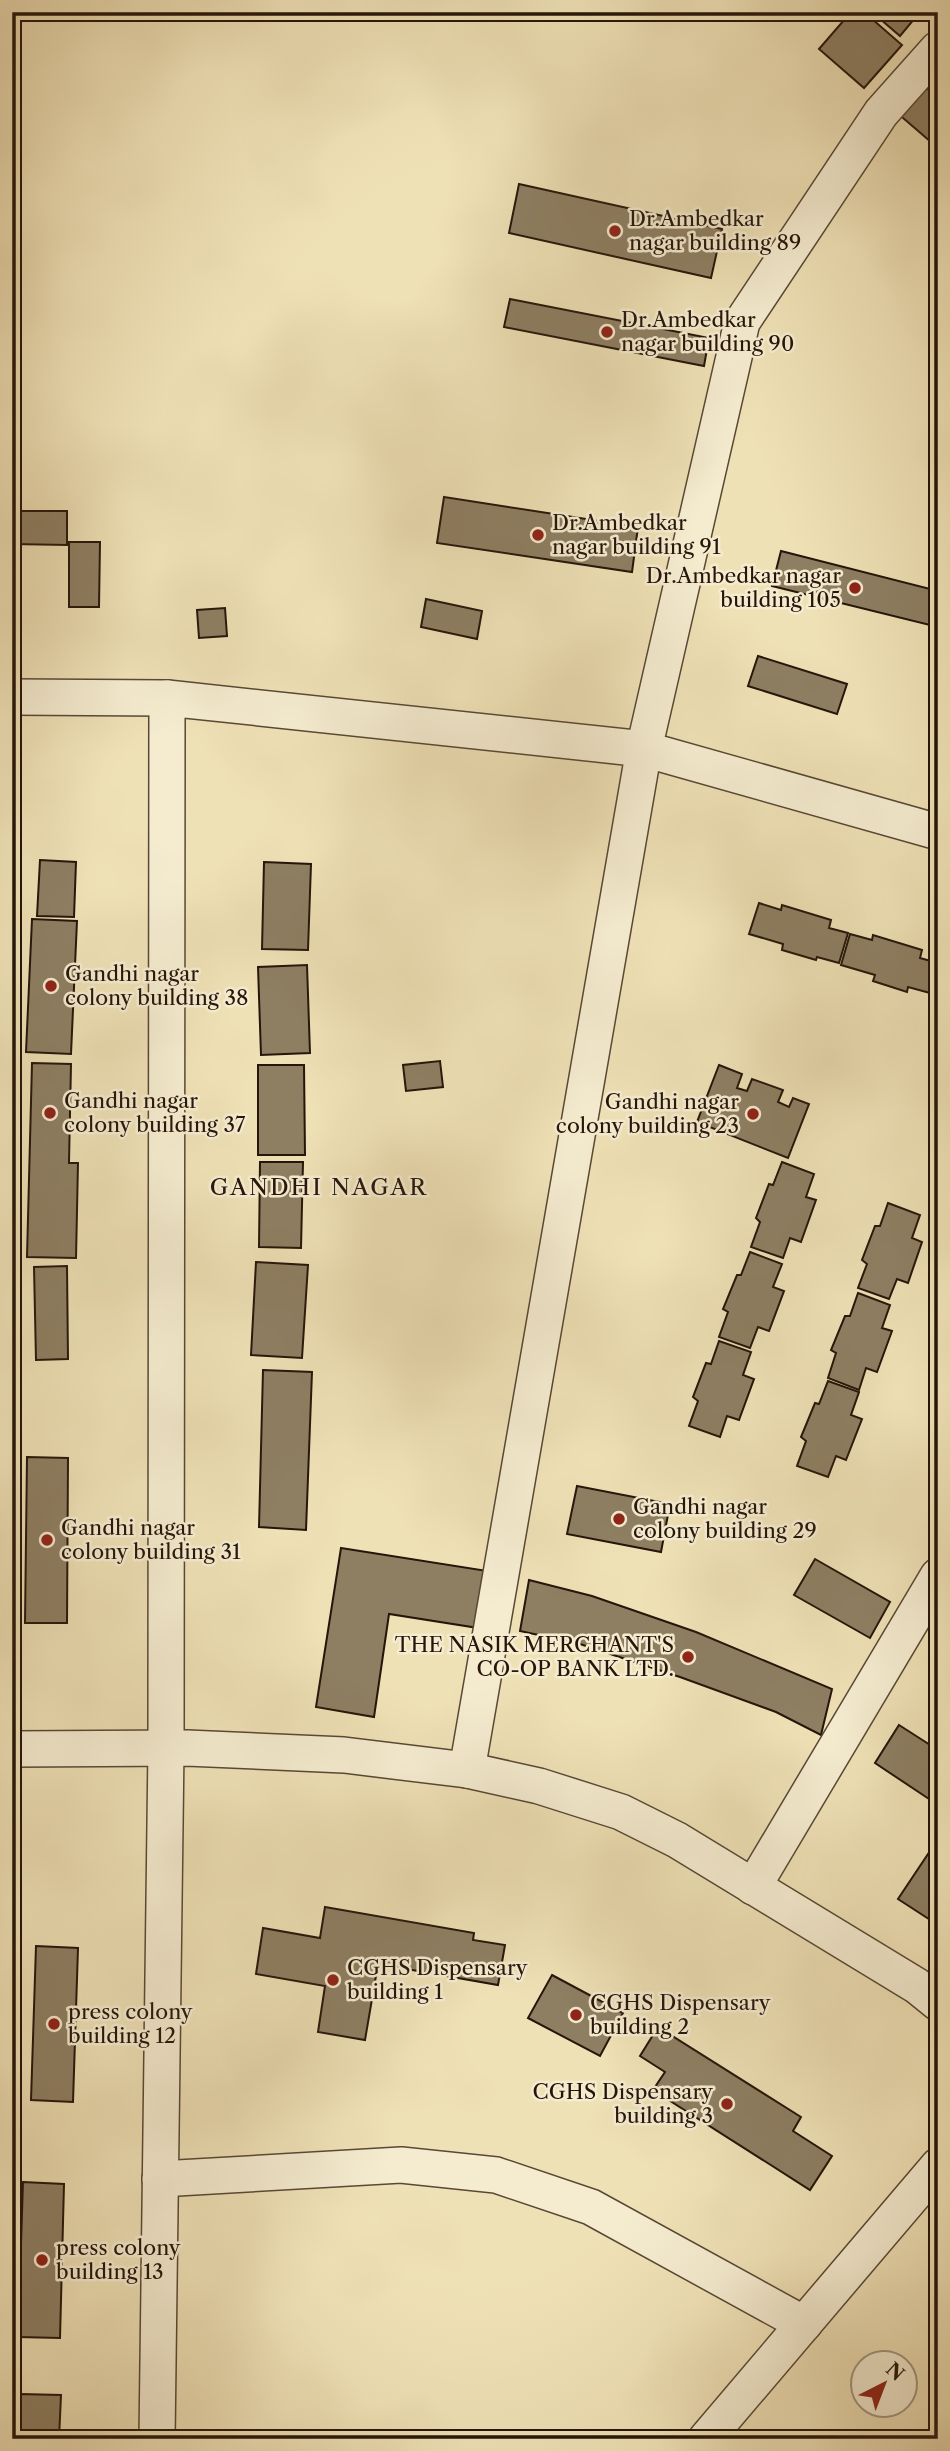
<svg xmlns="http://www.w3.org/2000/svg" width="950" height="2451" viewBox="0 0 950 2451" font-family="'Libre Caslon Text',serif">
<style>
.building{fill:#8e7f63;stroke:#25150a;stroke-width:2}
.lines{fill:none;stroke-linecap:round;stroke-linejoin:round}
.minor-casing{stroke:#584835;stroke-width:38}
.minor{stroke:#f5ecd0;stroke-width:35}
.poi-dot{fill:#8f2418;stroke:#f5ecd0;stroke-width:2.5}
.labels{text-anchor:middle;stroke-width:5;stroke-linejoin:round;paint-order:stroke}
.poi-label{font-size:21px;fill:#25150a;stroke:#f5ecd0;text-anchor:start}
.neighbourhood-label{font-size:23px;letter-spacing:2px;fill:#25150a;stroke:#f5ecd0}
</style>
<rect width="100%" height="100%" fill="#efe1b6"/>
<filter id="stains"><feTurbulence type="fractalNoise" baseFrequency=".00286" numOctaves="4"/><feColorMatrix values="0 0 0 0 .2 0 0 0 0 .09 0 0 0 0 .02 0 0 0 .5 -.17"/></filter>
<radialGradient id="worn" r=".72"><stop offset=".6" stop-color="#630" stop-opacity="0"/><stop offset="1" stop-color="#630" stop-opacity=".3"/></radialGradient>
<g class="building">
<path d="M764 12H825L765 20Z"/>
<path d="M851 12H864L902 45 864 88 819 49Z"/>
<path d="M872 12H920L900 36Z"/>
<path d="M921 83 938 98V148L896 112Z"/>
<path d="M519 184 722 229 711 278 509 233Z"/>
<path d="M510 299 709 338 704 366 504 327Z"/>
<path d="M444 497 638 527 632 572 437 543Z"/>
<path d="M12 511H67V545L12 544Z"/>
<path d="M69 542H100L99 607H69Z"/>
<path d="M781 551 938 591V627L772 586Z"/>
<path d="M426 599 482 611 477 639 421 627Z"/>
<path d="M225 608 227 636 199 638 197 610Z"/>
<path d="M758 656 847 684 837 714 748 686Z"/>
<path d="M40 860 76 862 74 917 37 916Z"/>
<path d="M264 862 311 864 308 950 262 949Z"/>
<path d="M759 903 781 910 782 905 831 920 829 928 848 933 839 963 817 957 816 960 782 950 783 944 749 934Z"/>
<path d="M32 919 77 921 71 1054 26 1052Z"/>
<path d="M850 934 872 940 873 935 922 950 920 958 938 963 930 993 908 987 907 992 873 981 875 975 841 965Z"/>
<path d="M307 965 310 1053 261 1055 258 967Z"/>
<path d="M440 1061 443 1087 406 1091 403 1065Z"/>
<path d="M32 1063 71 1064 69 1163H78L76 1258 27 1257Z"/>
<path d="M258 1065H304L305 1155H258Z"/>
<path d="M719 1065 742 1074 737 1088 747 1091 752 1079 783 1090 778 1102 789 1107 793 1098 809 1104 788 1158 697 1122Z"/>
<path d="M260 1162H303L301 1248 259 1247Z"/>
<path d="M782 1162 814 1174 806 1197 816 1200 801 1242 790 1238 783 1258 751 1247 760 1222 756 1218 769 1184 773 1185Z"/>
<path d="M888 1203 920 1215 912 1238 922 1242 908 1283 897 1279 889 1299 858 1288 867 1264 862 1260 875 1226H880Z"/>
<path d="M750 1252 782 1264 773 1287 784 1291 769 1331 758 1327 750 1348 719 1337 728 1312 723 1309 737 1275H741Z"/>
<path d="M256 1262 308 1265 302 1358 251 1355Z"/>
<path d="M67 1266 68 1359 36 1360 34 1267Z"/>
<path d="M858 1293 890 1305 882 1328 892 1331 877 1372 866 1368 859 1390 828 1378 836 1353 831 1350 845 1316H850Z"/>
<path d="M719 1341 751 1352 743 1375 754 1379 739 1420 727 1416 720 1437 689 1426 698 1401 693 1397 706 1363 711 1364Z"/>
<path d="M263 1370 312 1372 306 1530 259 1527Z"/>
<path d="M828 1381 859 1392 851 1415 862 1419 846 1460 836 1456 828 1477 797 1466 806 1441 801 1437 815 1403 819 1404Z"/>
<path d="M27 1457 68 1458 67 1623H25Z"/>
<path d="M577 1486 670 1504 661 1552 567 1534Z"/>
<path d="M341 1548 500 1573 491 1630 389 1614 374 1717 316 1707Z"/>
<path d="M815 1559 890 1602 870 1638 794 1595Z"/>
<path d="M529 1580 592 1596 696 1632 832 1689 821 1735 776 1712 680 1677 580 1644 520 1631Z"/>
<path d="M899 1725 938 1750V1805L875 1763Z"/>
<path d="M938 1839V1925L898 1899Z"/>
<path d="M325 1907 474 1933 473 1940 505 1945 498 1985 378 1964 365 2040 318 2032 325 1986 256 1974 263 1928 320 1938Z"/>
<path d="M36 1946 78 1948 73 2102 31 2100Z"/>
<path d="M552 1975 623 2013 600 2056 528 2018Z"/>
<path d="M658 2027 801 2117 793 2131 832 2156 810 2190 653 2090 665 2072 640 2056Z"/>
<path d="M23 2182 64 2184 60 2338 18 2337Z"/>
<path d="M20 2394 61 2395 59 2439H18Z"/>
</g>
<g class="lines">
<defs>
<g id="minor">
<path d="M938 49 881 113 742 322 644 749 938 832"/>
<path d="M12 697 167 698"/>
<path d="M12 1749 187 1748 344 1755 467 1770 539 1786 621 1812 677 1840 917 1986 938 2003"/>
<path d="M753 1887 938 1576"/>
<path d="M160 2179 401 2165 496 2175 591 2207 804 2324"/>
<path d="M157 2439 166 1748 167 698 644 749 467 1770"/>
<path d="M706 2439 938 2166"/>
</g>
</defs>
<use href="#minor" class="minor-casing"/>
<use href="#minor" class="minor"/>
</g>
<g class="poi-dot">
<circle cx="615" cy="231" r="7"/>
<circle cx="607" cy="332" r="7"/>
<circle cx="538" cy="535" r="7"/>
<circle cx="855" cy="588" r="7"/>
<circle cx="51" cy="986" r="7"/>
<circle cx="50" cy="1113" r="7"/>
<circle cx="753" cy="1114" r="7"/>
<circle cx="619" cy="1519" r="7"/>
<circle cx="47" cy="1540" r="7"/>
<circle cx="688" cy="1657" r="7"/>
<circle cx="333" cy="1980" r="7"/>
<circle cx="576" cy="2015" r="7"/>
<circle cx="54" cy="2024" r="7"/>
<circle cx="727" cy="2104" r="7"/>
<circle cx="42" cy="2260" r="7"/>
</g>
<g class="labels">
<g class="poi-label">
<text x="629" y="226">Dr.Ambedkar<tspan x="629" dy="24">nagar building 89</tspan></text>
<text x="621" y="327">Dr.Ambedkar<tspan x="621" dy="24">nagar building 90</tspan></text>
<text x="552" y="530">Dr.Ambedkar<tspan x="552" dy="24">nagar building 91</tspan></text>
<text x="841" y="583" text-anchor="end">Dr.Ambedkar nagar<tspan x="841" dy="24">building 105</tspan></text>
<text x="65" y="981">Gandhi nagar<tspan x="65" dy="24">colony building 38</tspan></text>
<text x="64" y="1108">Gandhi nagar<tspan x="64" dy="24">colony building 37</tspan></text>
<text x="739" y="1109" text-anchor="end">Gandhi nagar<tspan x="739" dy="24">colony building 23</tspan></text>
<text x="633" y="1514">Gandhi nagar<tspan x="633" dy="24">colony building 29</tspan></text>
<text x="61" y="1535">Gandhi nagar<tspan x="61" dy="24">colony building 31</tspan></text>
<text x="674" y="1652" text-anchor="end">THE NASIK MERCHANT'S<tspan x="674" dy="24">CO-OP BANK LTD.</tspan></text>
<text x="347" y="1975">CGHS Dispensary<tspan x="347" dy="24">building 1</tspan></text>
<text x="590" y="2010">CGHS Dispensary<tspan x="590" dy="24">building 2</tspan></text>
<text x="68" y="2019">press colony<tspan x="68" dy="24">building 12</tspan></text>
<text x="713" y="2099" text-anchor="end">CGHS Dispensary<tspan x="713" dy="24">building 3</tspan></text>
<text x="56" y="2255">press colony<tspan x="56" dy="24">building 13</tspan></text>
</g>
<g class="neighbourhood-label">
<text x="319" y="1195">GANDHI NAGAR</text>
</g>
</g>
<rect width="950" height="2451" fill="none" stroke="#efe1b6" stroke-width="42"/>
<rect x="14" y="14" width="922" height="2423" fill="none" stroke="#25150a" stroke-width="3.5"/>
<rect x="21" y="21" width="908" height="2409" fill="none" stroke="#25150a" stroke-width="2"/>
<g transform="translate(884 2384) rotate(42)"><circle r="33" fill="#f5ecd0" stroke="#a29681" stroke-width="2"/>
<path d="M0-5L12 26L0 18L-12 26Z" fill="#8f2418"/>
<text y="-10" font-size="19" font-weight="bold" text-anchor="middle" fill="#25150a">N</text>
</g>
<rect width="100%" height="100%" filter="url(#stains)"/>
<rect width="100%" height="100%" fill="url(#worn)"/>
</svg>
